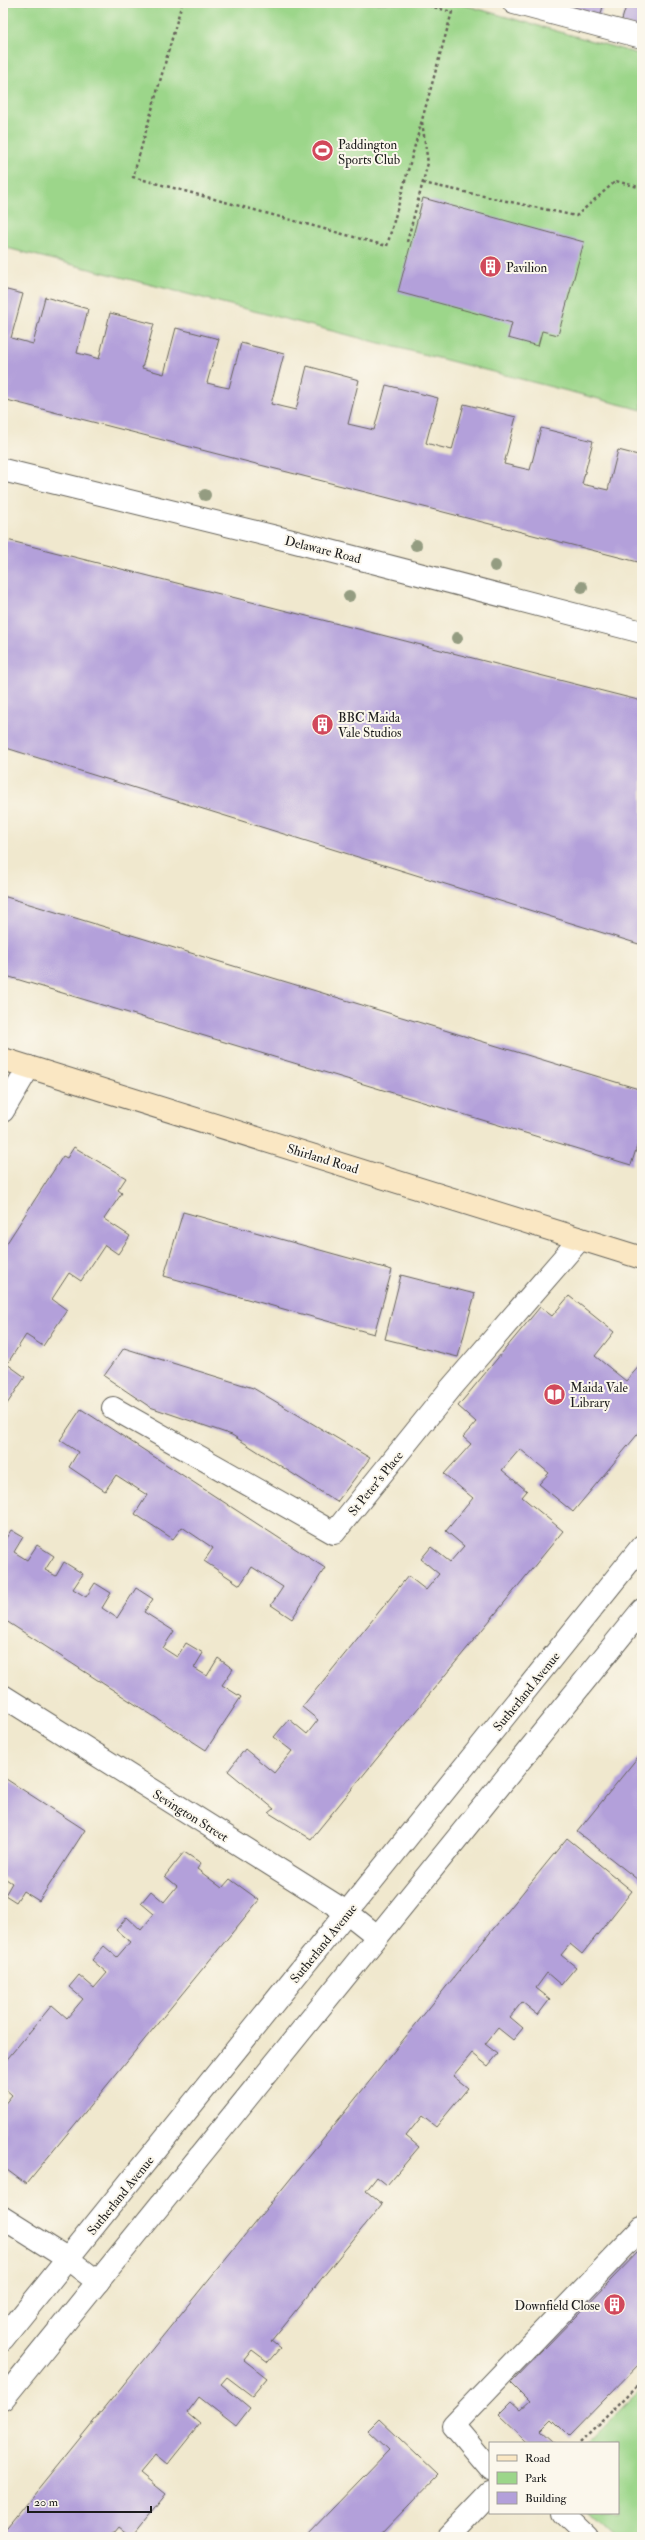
<svg xmlns="http://www.w3.org/2000/svg" width="645" height="2540" viewBox="0 0 645 2540" font-family="'IM FELL Double Pica',serif">
<style>
.green{fill:#9cd68a;stroke:#5c7953}
.building{fill:#b3a0da}
.lines{fill:none;stroke-linecap:round;stroke-linejoin:round}
.service-casing{stroke:#66635a;stroke-width:24}
.minor-casing{stroke:#66635a;stroke-width:24}
.tertiary-casing{stroke:#66635a;stroke-width:24}
.secondary-casing{stroke:#66635a;stroke-width:24}
.path{stroke:#66635a;stroke-width:2.5;stroke-dasharray:3 3;stroke-linecap:butt}
.service{stroke:#fff;stroke-width:22}
.minor{stroke:#fff;stroke-width:22}
.tertiary{stroke:#fff;stroke-width:22}
.secondary{stroke:#fae7c3;stroke-width:22}
.tree{fill:#949c81}
.labels{text-anchor:middle;stroke-width:4;stroke-linejoin:round;paint-order:stroke}
.poi-label{font-size:13px;fill:#1c1c1c;stroke:#fbf7ec;text-anchor:start}
.street-label{font-size:13px;fill:#1c1c1c;stroke:#fbf7ec}
</style>
<rect width="100%" height="100%" fill="#fbf7ec"/>
<filter id="ink" filterUnits="userSpaceOnUse"><feTurbulence type="fractalNoise" baseFrequency=".025" numOctaves="2"/><feDisplacementMap in="SourceGraphic" scale="8" xChannelSelector="R" yChannelSelector="G"/><feConvolveMatrix kernelMatrix="1 2 1 2 8 2 1 2 1" color-interpolation-filters="sRGB"/></filter>
<filter id="wash" filterUnits="userSpaceOnUse"><feTurbulence type="fractalNoise" baseFrequency=".012" numOctaves="4" result="noise"/><feDisplacementMap in="SourceGraphic" scale="16" xChannelSelector="R" yChannelSelector="G"/><feGaussianBlur stdDeviation="0.9" result="paint"/><feColorMatrix in="noise" values="0 0 0 0 0 0 0 0 0 0 0 0 0 0 0 0 0 1.4 0 .05"/><feComposite in="paint" operator="in"/></filter>
<g filter="url(#wash)">
<rect width="100%" height="100%" fill="#f0e8ce"/>
<g class="green">
<path d="M3 3H457L642 55V410L3 247Z"/>
<path d="M642 2389V2479L638 2482 642 2487V2532L637 2537H615L589 2513H618V2443H588Z"/>
</g>
<g id="blocks">
<g class="building">
<path d="M552 3H604L600 17Z"/>
<path d="M627 3H642V29L621 23Z"/>
<path d="M423 198 584 242 558 335 542 331 538 346 508 338 512 323 398 292Z"/>
<path d="M3 289 23 294 11 338 33 344 45 297 88 309 77 353 89 356 99 359 110 313 154 324 142 368 164 374 176 328 219 339 207 383 219 386 229 388 241 343 284 354 271 404 283 407 296 410 307 366 359 380 348 424 374 430 386 385 438 398 426 443 440 447 452 450 464 404 516 417 504 464 530 470 541 428 593 441 582 484 608 490 618 450 642 456V563L3 399Z"/>
<path d="M3 539 642 701V945L3 747Z"/>
<path d="M3 896 642 1090V1131L631 1165 3 975Z"/>
<path d="M74 1147 126 1178 118 1190 122 1193 104 1219 130 1236 118 1254 105 1245 81 1281 69 1273 52 1299 67 1310 43 1346 26 1335 7 1364 25 1377 3 1410V1249L63 1156 67 1158Z"/>
<path d="M183 1212 392 1270 374 1334 164 1276Z"/>
<path d="M401 1275 475 1294 458 1357 385 1339Z"/>
<path d="M569 1296 614 1332 595 1356 626 1381 642 1363V1429L573 1512 539 1484 549 1473 520 1449 502 1470 527 1491 522 1497 563 1531 311 1839 269 1813 274 1809 228 1771 245 1749 274 1773 292 1751 274 1737 289 1719 307 1734 318 1720 302 1707 408 1576 426 1590 439 1574 421 1559 431 1547 450 1562 464 1546 446 1531 473 1498 444 1474 471 1444 463 1437 476 1422 458 1406 540 1307 552 1316Z"/>
<path d="M124 1348 253 1388 370 1458 337 1502 232 1435 150 1407 104 1376Z"/>
<path d="M81 1409 325 1568 292 1619 271 1605 283 1587 252 1567 240 1585 204 1561 213 1548 182 1527 173 1539 135 1514 147 1495 116 1475 105 1491 69 1467 78 1452 60 1440Z"/>
<path d="M11 1530 23 1537 14 1552 27 1560 37 1545 54 1556 45 1570 56 1576 64 1562 83 1574 73 1589 86 1597 95 1583 111 1593 102 1608 117 1618 136 1588 153 1599 144 1612 174 1631 163 1648 177 1657 186 1643 203 1653 194 1668 207 1676 218 1658 233 1669 222 1685 241 1697 206 1750 3 1619V1543Z"/>
<path d="M642 1752V1883L577 1832Z"/>
<path d="M3 1777 85 1830 39 1901 23 1891 16 1902 5 1895 12 1883 3 1877Z"/>
<path d="M567 1838 632 1891 582 1954 570 1944 561 1955 576 1967 561 1985 547 1973 536 1988 550 1999 538 2015 522 2002 510 2017 523 2028 513 2040 498 2028 485 2044 498 2054 488 2066 472 2053 453 2076 468 2088 436 2127 422 2116 406 2136 419 2147 387 2185 377 2177 366 2191 382 2204 271 2341 280 2348 268 2362 252 2350 244 2360 267 2378 252 2396 227 2377 221 2384 250 2408 236 2426 199 2397 187 2413 200 2424 167 2465 155 2455 140 2473 166 2494 132 2537 118 2526 109 2537H3V2533Z"/>
<path d="M184 1852 201 1863 197 1869 222 1888 230 1879 259 1900 26 2184 3 2167V2106L12 2095 3 2087V2064L52 2005 67 2018 83 1999 69 1987 79 1975 94 1988 107 1973 92 1960 104 1946 117 1957 130 1942 116 1930 127 1917 141 1930 154 1914 141 1903 151 1891 164 1902 177 1886 165 1876Z"/>
<path d="M642 2248V2361L569 2436 552 2419 541 2430 555 2443H528L499 2415 512 2402 520 2409 529 2401 511 2383Z"/>
<path d="M379 2419 438 2475 378 2537H305L389 2450 368 2430Z"/>
</g>
</g>
</g>
<g filter="url(#ink)">
<use href="#blocks" fill-opacity="0" stroke="#66635a" stroke-width="1"/>
<g class="lines">
<defs>
<path id="service" d="M514 3 642 37"/>
<g id="minor">
<path d="M3 470 288 540 642 632"/>
<path d="M3 1111 29 1067"/>
<path d="M113 1408 334 1533 451 1388 580 1239"/>
<path d="M3 1696 348 1913 377 1936"/>
<path d="M3 2218 68 2259 98 2282"/>
<path d="M490 2469 453 2425 642 2228"/>
<path d="M563 2513 588 2537"/>
<path d="M448 2537 490 2493"/>
</g>
<g id="tertiary">
<path d="M3 2339 642 1546"/>
<path d="M3 2399 642 1610"/>
</g>
<path id="secondary" d="M3 1059 642 1258"/>
</defs>
<use href="#service" class="service-casing"/>
<use href="#minor" class="minor-casing"/>
<use href="#tertiary" class="tertiary-casing"/>
<use href="#secondary" class="secondary-casing"/>
<g class="path">
<path d="M182 3 133 177 387 246 452 12 419 3"/>
<path d="M423 183 576 216 616 181 642 188"/>
<path d="M407 242 428 163 422 122"/>
<path d="M580 2443 642 2381"/>
</g>
<use href="#service" class="service"/>
<use href="#minor" class="minor"/>
<use href="#tertiary" class="tertiary"/>
<use href="#secondary" class="secondary"/>
</g>
<g class="tree">
<circle cx="205" cy="495" r="6"/>
<circle cx="416" cy="545" r="6"/>
<circle cx="495" cy="566" r="6"/>
<circle cx="582" cy="587" r="6"/>
<circle cx="349" cy="596" r="6"/>
<circle cx="457" cy="638" r="6"/>
</g>
</g>
<defs>
<symbol id="stadium-disc" viewBox="-11 -11 22 22"><circle r="9.5" fill="#d1495b" stroke="#fbf7ec"/><path d="M0-5a6.5 5 0 1 0 0 10a6.5 5 0 1 0 0-10ZM-3.5-1.8h7v3.6h-7Z" fill="#fff"/></symbol>
<symbol id="building-disc" viewBox="-11 -11 22 22"><circle r="9.5" fill="#d1495b" stroke="#fbf7ec"/><path d="M-4-6H4V6H1V3H-1V6H-4ZM-2.5-4.3h1.7v1.8h-1.7ZM.8-4.3h1.7v1.8H.8ZM-2.5-1h1.7V.8h-1.7ZM.8-1h1.7V.8H.8Z" fill="#fff"/></symbol>
<symbol id="library-disc" viewBox="-11 -11 22 22"><circle r="9.5" fill="#d1495b" stroke="#fbf7ec"/><path d="M-6-4Q-3-5.5-.7-3.5V5Q-3 3-6 4ZM6-4Q3-5.5 .7-3.5V5Q3 3 6 4Z" fill="#fff"/></symbol>
</defs>
<g fill-rule="evenodd">
<use href="#stadium-disc" x="310" y="138" width="25" height="25"/>
<use href="#building-disc" x="478" y="254" width="25" height="25"/>
<use href="#building-disc" x="310" y="712" width="25" height="25"/>
<use href="#library-disc" x="542" y="1382" width="25" height="25"/>
<use href="#building-disc" x="602" y="2292" width="25" height="25"/>
</g>
<g class="labels">
<g class="poi-label">
<text x="338" y="149">Paddington<tspan x="338" dy="15">Sports Club</tspan></text>
<text x="506" y="272">Pavilion</text>
<text x="338" y="722">BBC Maida<tspan x="338" dy="15">Vale Studios</tspan></text>
<text x="570" y="1392">Maida Vale<tspan x="570" dy="15">Library</tspan></text>
<text x="600" y="2310" text-anchor="end">Downfield Close</text>
</g>
<g class="street-label">
<text transform="translate(323 549) rotate(14)" y="5">Delaware Road</text>
<text transform="translate(323 1158) rotate(17)" y="5">Shirland Road</text>
<text transform="translate(375 1483) rotate(-51)" y="5">St Peter's Place</text>
<text transform="translate(526 1691) rotate(-51)" y="5">Sutherland Avenue</text>
<text transform="translate(191 1815) rotate(32)" y="5">Sevington Street</text>
<text transform="translate(323 1943) rotate(-51)" y="5">Sutherland Avenue</text>
<text transform="translate(120 2195) rotate(-51)" y="5">Sutherland Avenue</text>
</g>
</g>
<rect width="645" height="2540" fill="none" stroke="#fbf7ec" stroke-width="16"/>
<rect x="489" y="2442" width="130" height="72" fill="#fbf7ec" stroke="#a29f99"/>
<rect x="497" y="2455" width="20" height="6" fill="#fae7c3" stroke="#a29f99"/>
<text x="525" y="2462" font-size="12" fill="#1c1c1c">Road</text>
<rect x="497" y="2472" width="20" height="12" fill="#9cd68a" stroke="#a29f99"/>
<text x="525" y="2482" font-size="12" fill="#1c1c1c">Park</text>
<rect x="497" y="2492" width="20" height="12" fill="#b3a0da" stroke="#a29f99"/>
<text x="525" y="2502" font-size="12" fill="#1c1c1c">Building</text>
<path d="M28 2506v6h123v-6" fill="none" stroke="#1c1c1c" stroke-width="2"/>
<text x="34" y="2506" font-size="12" fill="#1c1c1c" stroke="#fbf7ec" stroke-width="3" paint-order="stroke">20 m</text>
</svg>
